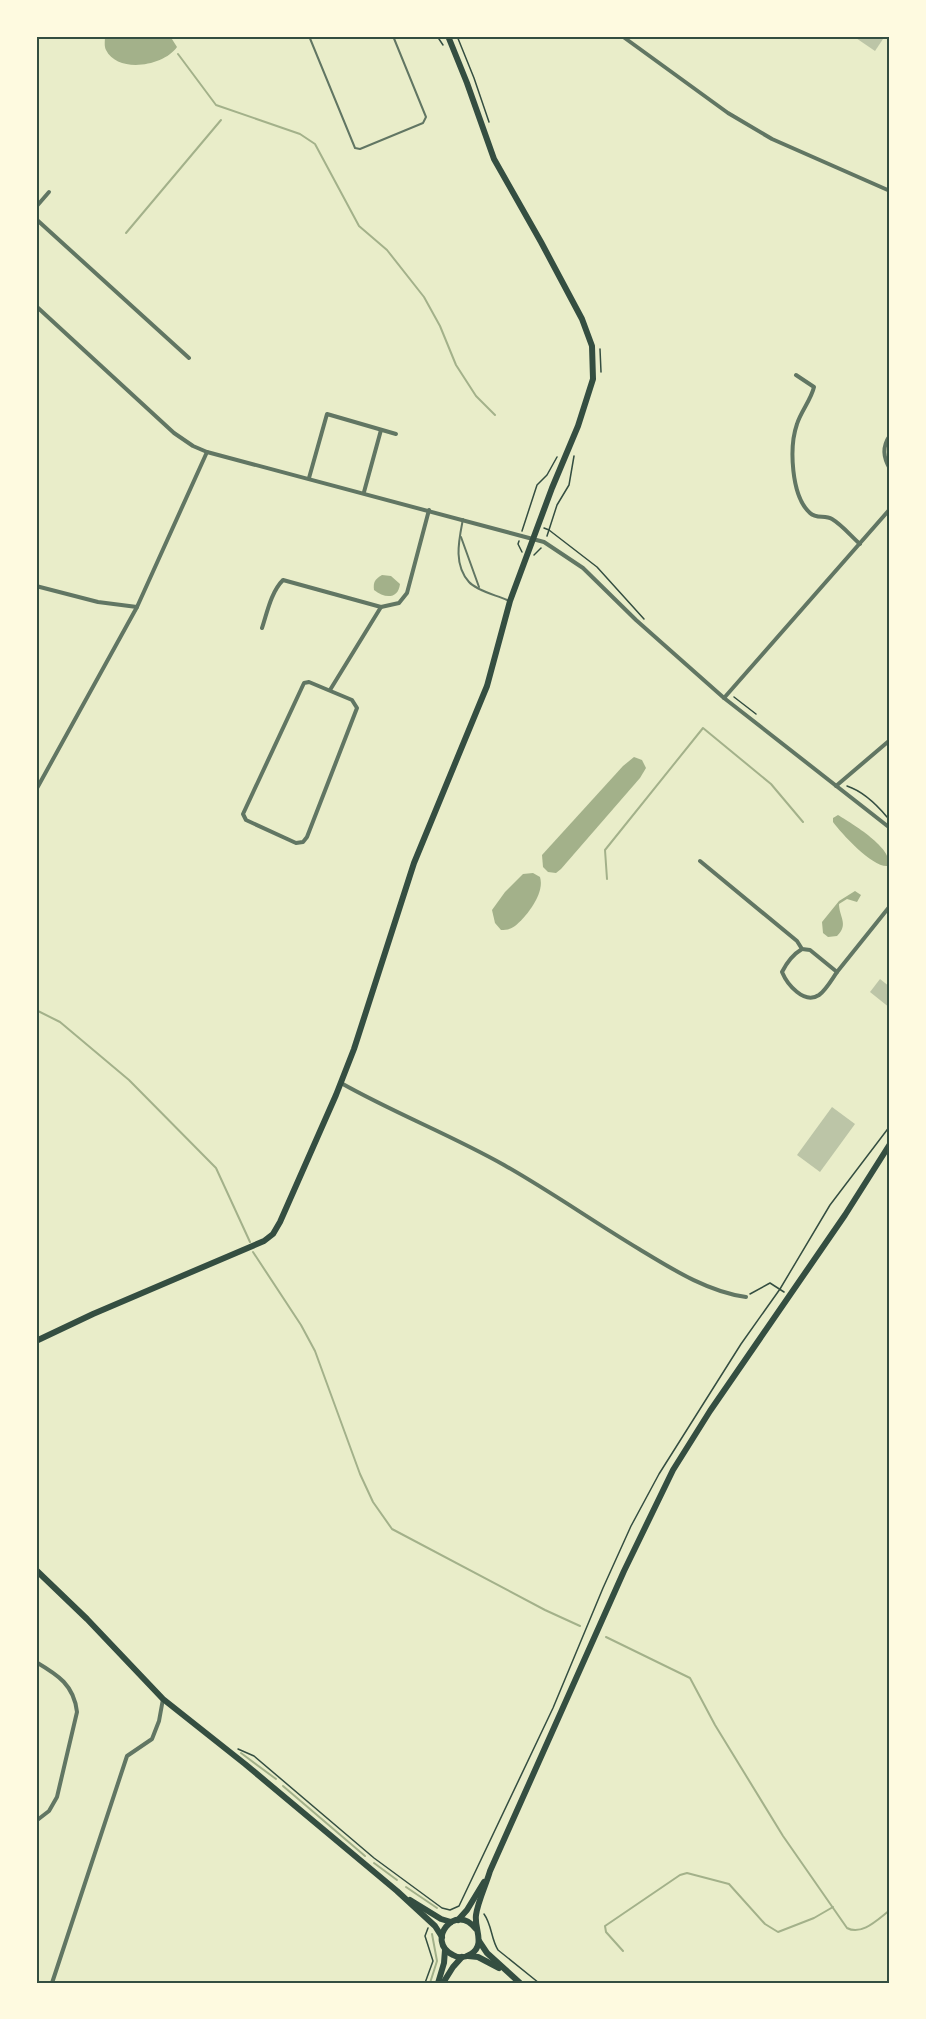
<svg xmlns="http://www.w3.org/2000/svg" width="926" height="2019" viewBox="0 0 926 2019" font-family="'Playfair Display',serif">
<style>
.water{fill:#a3b18a}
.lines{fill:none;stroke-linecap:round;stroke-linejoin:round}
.stream{stroke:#a3b18a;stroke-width:2}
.building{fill:#bcc5a7}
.path{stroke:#344e41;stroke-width:1.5}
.service{stroke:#617663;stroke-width:2}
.minor{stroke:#617663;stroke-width:4}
.secondary{stroke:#344e41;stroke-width:6}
.neatline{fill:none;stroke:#344e41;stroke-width:2}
</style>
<rect width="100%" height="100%" fill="#e9edc9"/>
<g class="water">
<path d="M105 36H170L177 47C164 66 118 74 106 50 104 46 105 41 105 36Z"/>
<path d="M382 575 391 576 400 584C398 600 384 598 374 590 373 582 375 579 382 575Z"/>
<path d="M634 757 642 760 646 768 640 778 561 869 556 873 548 872 543 867 542 855 623 766Z"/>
<path d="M838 815C851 823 895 849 888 866 873 868 842 834 833 822V818Z"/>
<path d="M533 873 540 877C545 893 527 916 515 926 511 929 506 930 501 930L495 923 492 910 505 892 523 874Z"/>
<path d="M855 891 861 895 857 902 847 899 839 904C839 917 849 924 837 936L828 937 823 933 822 922 839 901Z"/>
</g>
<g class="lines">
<g class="stream">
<path d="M178 54 216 105 300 134 315 144 359 226 387 250 424 297 440 326 456 365 476 396 495 415"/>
<path d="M126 233 221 120"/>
<path d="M607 879 605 850 703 728 771 784 803 822"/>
<path d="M36 1010 60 1022 129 1080 216 1168 250 1242"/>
<path d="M253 1252 301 1325 315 1351 360 1474 373 1502 392 1529 545 1610 580 1626"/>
<path d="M606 1637 690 1678 715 1725 783 1836 847 1928C862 1936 878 1919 890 1910"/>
<path d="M241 1753 276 1779"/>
<path d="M283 1786 365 1856"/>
<path d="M374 1863 397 1880"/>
<path d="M406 1887 437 1908"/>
<path d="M623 1951 606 1932 605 1926 680 1875 687 1873 729 1884 765 1924 778 1932 814 1918 833 1907"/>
<path d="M430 1983 437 1961 432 1934"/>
</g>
</g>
<g class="building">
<path d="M853 36H885L875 51Z"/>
<path d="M880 979 890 987V1008L870 992Z"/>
<path d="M832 1107 855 1124 820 1172 797 1155Z"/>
</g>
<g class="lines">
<g class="path">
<path d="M437 36 443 45"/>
<path d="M457 36 474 78 489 122"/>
<path d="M600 349 601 372"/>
<path d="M544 528 549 530 597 567 644 619"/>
<path d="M522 531 537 485 547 475 557 457"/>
<path d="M547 536 557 505 569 485 574 456"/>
<path d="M519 541 518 544 522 552"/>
<path d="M534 555 541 548"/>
<path d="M734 697 756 714"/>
<path d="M847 786C862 791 877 805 887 817"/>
<path d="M750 1294 770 1283 784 1292"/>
<path d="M238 1749 254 1756 374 1858 442 1908 450 1910 459 1906 553 1708 603 1588 631 1526 659 1474 741 1344 780 1289 830 1205 890 1126"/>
<path d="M484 1914C492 1925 491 1939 498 1950L539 1983"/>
<path d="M425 1983 433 1961 425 1936 428 1928"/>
</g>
<g class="service">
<path d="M309 36 355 148 360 149 423 123 426 117 393 36"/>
<path d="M463 519C459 540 453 564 469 582 477 591 496 595 507 600"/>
<path d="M461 537 479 587"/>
</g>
<g class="minor">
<path d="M622 36 728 113 772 139 890 191"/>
<path d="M36 207 49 192"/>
<path d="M36 219 189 358"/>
<path d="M36 306 174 433 193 446 207 452 544 542 583 568 636 620 724 698 890 828"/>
<path d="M796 375 814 387C811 400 801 411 797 424 789 447 791 496 810 513 816 519 825 515 832 519 842 525 851 536 860 544"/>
<path d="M890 435C882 447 883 457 890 469"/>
<path d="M309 478 327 414 396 434"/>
<path d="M364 492 381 430"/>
<path d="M36 586 98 602 137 607"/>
<path d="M262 628C267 613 271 592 283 580L381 607 399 603 407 593 429 510"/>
<path d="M309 682 352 700 357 708 307 837 303 842 296 843 246 820 243 814 304 683Z"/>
<path d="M330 690 381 607"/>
<path d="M724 698 890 509"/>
<path d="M836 786 890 740"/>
<path d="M36 790 137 607 207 452"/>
<path d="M700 861 797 941 802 949 810 950 837 972 890 906"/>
<path d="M802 949C792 955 787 962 782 972 787 984 804 1005 819 995 826 990 832 979 837 972"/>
<path d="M341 1083C394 1113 451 1135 504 1165 550 1191 594 1222 639 1249 672 1269 708 1292 746 1297"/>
<path d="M36 1662C58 1675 74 1685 77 1712L57 1797 49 1811 36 1821"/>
<path d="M52 1983 127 1756 152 1739 159 1721 163 1699"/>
</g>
<g class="secondary">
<path d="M36 1341 93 1314 264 1241 273 1234 280 1222 336 1095 354 1049 414 863 487 686 510 601 552 488 578 426 593 379 592 346 582 319 541 242 494 159 467 83 448 36"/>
<path d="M36 1570 87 1619 163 1699 245 1764 397 1891 435 1926 442 1937"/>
<path d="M410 1900 441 1919 451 1922"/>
<path d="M458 1920 467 1910 484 1882"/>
<path d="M476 1929C455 1901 425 1942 453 1955 458 1958 465 1958 471 1954 486 1944 474 1929 476 1915 478 1901 486 1885 490 1871L624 1571 673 1470 710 1411 845 1215 890 1144"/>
<path d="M479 1941 487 1953 520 1983"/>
<path d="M468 1956 478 1957 499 1968"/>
<path d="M438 1983 444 1963 445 1950"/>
<path d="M443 1983 453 1967 462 1957"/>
</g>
</g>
<rect width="926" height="2019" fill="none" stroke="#fefae0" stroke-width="75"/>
<rect x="38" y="38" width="850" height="1944" class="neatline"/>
</svg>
